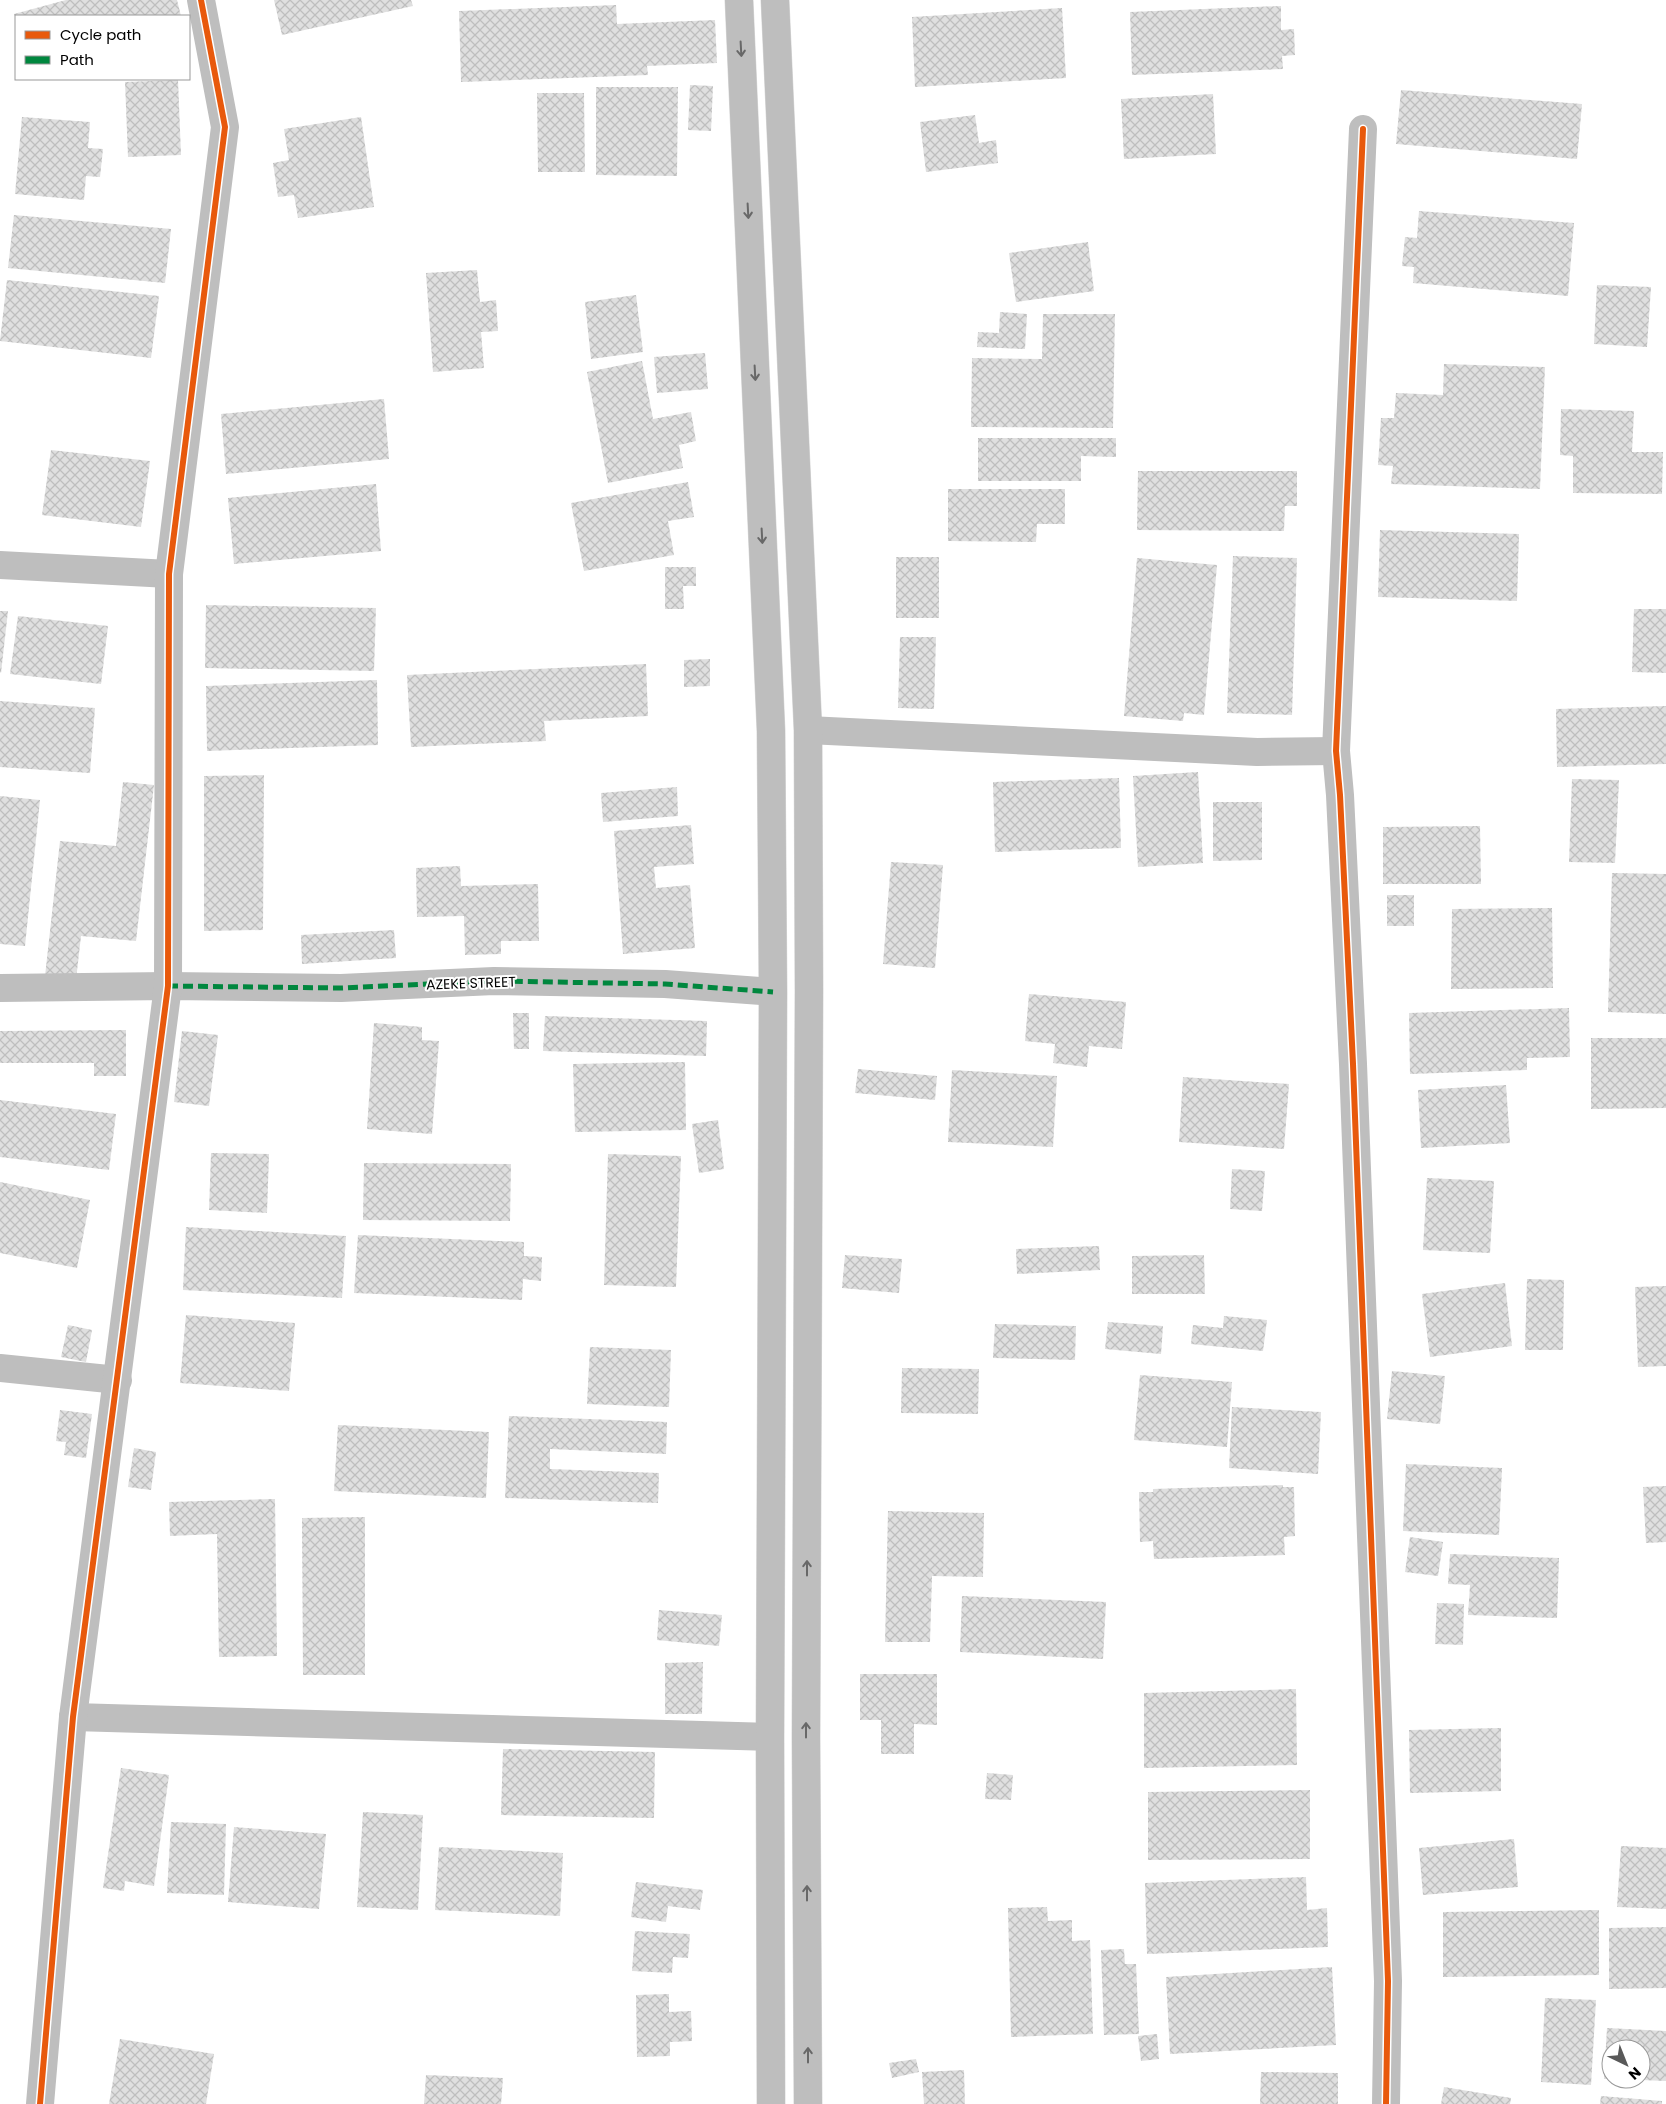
<svg xmlns="http://www.w3.org/2000/svg" width="1666" height="2104" viewBox="0 0 1666 2104" font-family="Poppins,sans-serif">
<style>
.building{fill:url(#building-cross-hatch)}
.lines{fill:none;stroke-linecap:round;stroke-linejoin:round}
.major-casing{stroke:#dbdbdb;stroke-width:29}
.minor{stroke:#bebebe;stroke-width:28}
.major{stroke:#bebebe;stroke-width:28}
.quiet{stroke:#00873e;stroke-width:5;stroke-dasharray:10 5;stroke-linecap:butt}
.cycleway-casing{stroke:#fff;stroke-width:9}
.cycleway{stroke:#e8590c;stroke-width:6}
.oneway{stroke:#686868}
.labels{text-anchor:middle;stroke-width:4;stroke-linejoin:round;paint-order:stroke}
.street-label{font-size:14px;fill:#000;stroke:#fff}
</style>
<defs>
<pattern id="building-cross-hatch" width="8" height="8" patternUnits="userSpaceOnUse" patternTransform="scale(1.25)"><rect width="8" height="8" fill="#dfdfdf"/><path d="M0 0l8 8M0 8l8-8" fill="none" stroke="#bebebe"/></pattern>
</defs>
<rect width="100%" height="100%" fill="#fff"/>
<g class="building">
<path d="M66 0H177L181 16H15L14 14Z"/>
<path d="M274 0H411L413 6 282 35Z"/>
<path d="M616 5 617 24 715 20 717 63 647 66 648 75 461 82 459 11Z"/>
<path d="M1281 6V30L1294 29 1295 55 1282 56 1283 69 1132 75 1130 12Z"/>
<path d="M1062 8 1066 78 915 87 912 17Z"/>
<path d="M178 80 181 155 128 157 125 82Z"/>
<path d="M690 85 713 86 711 131 688 130Z"/>
<path d="M596 87H678L677 176 596 175Z"/>
<path d="M1401 90 1582 104 1577 159 1396 144Z"/>
<path d="M537 93H584L585 172H538Z"/>
<path d="M1213 94 1216 154 1124 159 1121 99Z"/>
<path d="M975 115 979 143 996 140 998 163 926 172 920 122Z"/>
<path d="M22 117 90 122 88 148 103 149 100 177 86 176 84 200 15 194Z"/>
<path d="M361 117 374 207 298 218 294 195 278 197 273 163 289 160 284 129Z"/>
<path d="M1419 211 1574 223 1568 296 1413 283 1414 267 1402 266 1405 237 1417 238Z"/>
<path d="M14 215 171 229 165 283 8 268Z"/>
<path d="M1088 242 1094 291 1016 302 1009 253Z"/>
<path d="M477 270 480 302 496 300 498 331 481 332 484 368 433 372 426 273Z"/>
<path d="M7 280 159 296 151 358 0 341Z"/>
<path d="M1597 285 1651 287 1647 347 1594 344Z"/>
<path d="M636 295 643 352 591 359 585 302Z"/>
<path d="M1000 312 1027 314 1025 349 977 347 978 332 999 333Z"/>
<path d="M1043 314H1115L1113 428 971 427 972 358 1042 359Z"/>
<path d="M705 353 708 389 657 393 654 357Z"/>
<path d="M642 361 653 419 691 412 696 441 679 445 683 468 608 483 587 372Z"/>
<path d="M1444 364 1545 367 1540 489 1391 484 1393 466 1378 465 1381 418H1394L1396 393 1443 395Z"/>
<path d="M384 399 389 459 226 474 221 414Z"/>
<path d="M1561 409 1634 411 1632 452H1663L1662 494 1573 493V456L1560 455Z"/>
<path d="M978 438H1116V457L1081 456V481H978Z"/>
<path d="M51 450 150 461 141 527 42 515Z"/>
<path d="M1138 471H1297V506H1285L1284 531 1137 530Z"/>
<path d="M688 482 694 517 668 521 674 555 584 571 571 503Z"/>
<path d="M376 484 381 551 234 564 228 498Z"/>
<path d="M948 489H1065V524H1037L1036 542 948 541Z"/>
<path d="M1380 530 1519 534 1517 601 1378 597Z"/>
<path d="M1233 556 1297 558 1292 715 1227 713Z"/>
<rect x="896" y="557" width="43" height="61"/>
<path d="M1137 558 1217 565 1204 715 1184 713 1183 721 1124 716Z"/>
<path d="M665 567H696V586H683L684 609H665Z"/>
<path d="M206 605 376 608 374 671 205 668Z"/>
<path d="M1634 609H1666V673L1632 672Z"/>
<path d="M0 611H8L1 673 0 672Z"/>
<path d="M18 616 108 626 101 684 10 674Z"/>
<path d="M900 637H936L934 709 898 708Z"/>
<path d="M710 659V686L684 687V660Z"/>
<path d="M646 664 648 716 544 721 546 741 411 747 407 675Z"/>
<path d="M377 680 378 745 207 751 206 686Z"/>
<path d="M0 701 95 708 90 773 0 767Z"/>
<path d="M1666 706V764L1557 767 1556 709Z"/>
<path d="M1198 772 1203 863 1138 867 1133 776Z"/>
<path d="M264 775 263 930 204 931V776Z"/>
<path d="M1119 778 1121 848 995 852 993 782Z"/>
<path d="M1572 779 1619 780 1615 863 1569 862Z"/>
<path d="M123 782 154 785 136 941 81 936 76 980 45 976 60 841 116 846Z"/>
<path d="M677 787 678 816 603 822 601 793Z"/>
<path d="M0 796 40 800 25 946 0 944Z"/>
<path d="M1213 802H1262V860L1213 861Z"/>
<path d="M691 825 694 864 654 867 656 888 690 885 695 948 623 954 614 831Z"/>
<path d="M1480 826 1481 884H1383V827Z"/>
<path d="M891 862 943 865 935 968 883 964Z"/>
<path d="M460 866 461 886 538 884 539 941H501V954L465 955 464 916 417 917 416 868Z"/>
<path d="M1612 873 1666 874V1014L1608 1012Z"/>
<rect x="1387" y="895" width="27" height="31"/>
<path d="M1552 908 1553 988 1451 989 1452 909Z"/>
<path d="M394 930 396 958 302 964 301 935Z"/>
<path d="M1029 994 1126 1002 1122 1049 1089 1046 1087 1067 1053 1063 1055 1044 1025 1041Z"/>
<path d="M1569 1008 1570 1057 1527 1058V1070L1410 1074 1409 1013Z"/>
<path d="M513 1013H529V1049H514Z"/>
<path d="M545 1016 707 1021 706 1056 543 1051Z"/>
<path d="M374 1023 422 1027V1040L439 1041 432 1134 367 1129Z"/>
<path d="M126 1030V1076H94V1063H0V1031Z"/>
<path d="M182 1031 218 1035 209 1106 174 1102Z"/>
<path d="M1591 1038H1666V1108L1591 1109Z"/>
<path d="M685 1062 686 1130 575 1132 573 1064Z"/>
<path d="M858 1069 937 1076 935 1100 855 1093Z"/>
<path d="M952 1070 1057 1076 1053 1147 948 1142Z"/>
<path d="M1183 1077 1289 1084 1284 1149 1179 1142Z"/>
<path d="M1506 1085 1510 1143 1421 1148 1418 1090Z"/>
<path d="M0 1100 116 1114 109 1170 0 1157Z"/>
<path d="M718 1120 724 1169 699 1173 692 1124Z"/>
<path d="M211 1153 269 1154 267 1213 209 1210Z"/>
<path d="M608 1154 681 1156 676 1287 604 1285Z"/>
<path d="M364 1163 511 1164 510 1221 363 1220Z"/>
<path d="M1232 1169 1265 1171 1262 1211 1230 1209Z"/>
<path d="M1427 1178 1494 1181 1490 1253 1423 1250Z"/>
<path d="M0 1182 90 1200 77 1268 0 1253Z"/>
<path d="M186 1227 346 1236 342 1298 183 1290Z"/>
<path d="M358 1235 524 1242V1256L542 1257 541 1281 523 1279 522 1300 354 1293Z"/>
<path d="M1099 1246 1100 1270 1017 1274 1016 1249Z"/>
<path d="M845 1255 902 1259 899 1293 842 1288Z"/>
<path d="M1204 1255 1205 1294H1132V1256Z"/>
<path d="M1527 1279 1564 1280 1563 1350H1525Z"/>
<path d="M1505 1283 1512 1346 1430 1357 1422 1294Z"/>
<path d="M1666 1286V1366L1638 1367 1635 1287Z"/>
<path d="M186 1315 295 1323 289 1391 180 1383Z"/>
<path d="M1224 1316 1267 1320 1263 1351 1191 1344 1193 1325 1223 1328Z"/>
<path d="M1108 1322 1163 1326 1161 1354 1105 1349Z"/>
<path d="M995 1324 1076 1326 1075 1360 993 1358Z"/>
<path d="M68 1325 92 1330 86 1362 61 1357Z"/>
<path d="M590 1347 671 1350 669 1407 587 1404Z"/>
<path d="M902 1368 979 1369 978 1414 901 1413Z"/>
<path d="M1392 1371 1445 1376 1440 1424 1387 1419Z"/>
<path d="M1140 1375 1232 1382 1227 1447 1134 1440Z"/>
<path d="M1232 1407 1321 1412 1318 1474 1229 1468Z"/>
<path d="M60 1410 92 1414 86 1458 64 1455 66 1442 56 1441Z"/>
<path d="M509 1416 667 1422 666 1454 550 1449V1469L659 1473 658 1503 505 1498Z"/>
<path d="M338 1425 489 1432 486 1498 334 1491Z"/>
<path d="M134 1448 156 1452 151 1490 128 1487Z"/>
<path d="M1406 1464 1502 1468 1499 1535 1403 1531Z"/>
<path d="M1283 1485V1487H1294L1295 1536 1284 1537 1285 1555 1154 1559 1153 1541 1140 1542 1139 1492H1153V1489Z"/>
<path d="M1666 1486V1542L1646 1543 1643 1487Z"/>
<path d="M275 1499 277 1656 219 1657 217 1534 170 1536 169 1502Z"/>
<path d="M888 1511 984 1513 983 1577 932 1576 930 1642H885Z"/>
<path d="M365 1517V1675H303L302 1518Z"/>
<path d="M1410 1537 1443 1542 1438 1576 1405 1572Z"/>
<path d="M1450 1554 1559 1558 1557 1618 1468 1615 1470 1585 1448 1584Z"/>
<path d="M962 1596 1106 1602 1103 1659 960 1652Z"/>
<path d="M1437 1603 1464 1604 1463 1645 1435 1644Z"/>
<path d="M659 1610 722 1615 719 1646 657 1640Z"/>
<path d="M703 1662 702 1714H665V1663Z"/>
<path d="M860 1674H937V1725L914 1724V1754H881V1720H860Z"/>
<path d="M1296 1689 1297 1765 1144 1768V1693Z"/>
<path d="M1501 1728V1791L1410 1793 1409 1730Z"/>
<path d="M503 1749 655 1752 654 1818 501 1815Z"/>
<path d="M121 1768 169 1775 154 1886 125 1881 124 1891 103 1888Z"/>
<path d="M987 1773 1013 1775 1011 1800 985 1799Z"/>
<path d="M1310 1790V1859L1148 1860V1792Z"/>
<path d="M363 1812 423 1815 418 1910 357 1907Z"/>
<path d="M171 1822 226 1824 224 1895 167 1893Z"/>
<path d="M234 1827 326 1834 319 1909 228 1902Z"/>
<path d="M1514 1839 1518 1887 1423 1895 1419 1848Z"/>
<path d="M1621 1846 1666 1848V1909L1617 1907Z"/>
<path d="M439 1847 563 1853 560 1916 435 1910Z"/>
<path d="M1306 1877 1307 1910 1327 1908 1328 1947 1147 1954 1145 1883Z"/>
<path d="M636 1882 703 1890 700 1910 668 1906 666 1922 631 1917Z"/>
<path d="M1047 1907 1048 1921 1072 1920V1941L1090 1940 1093 2034 1011 2037 1008 1908Z"/>
<path d="M1599 1910V1975L1443 1977V1912Z"/>
<path d="M1666 1927V1988L1609 1989V1928Z"/>
<path d="M635 1931 690 1934 688 1958 673 1957 672 1973 632 1971Z"/>
<path d="M1124 1949 1125 1964H1136L1139 2034 1104 2035 1101 1950Z"/>
<path d="M1332 1967 1336 2045 1170 2054 1166 1977Z"/>
<path d="M669 1994V2012L691 2011 692 2041 670 2042V2056L637 2057 636 1995Z"/>
<path d="M1545 1998 1596 2000 1591 2085 1541 2082Z"/>
<path d="M1607 2028 1666 2031V2081L1641 2080V2049H1611V2079H1604Z"/>
<path d="M1157 2034 1159 2059 1141 2061 1138 2036Z"/>
<path d="M120 2039 214 2054 206 2104H109Z"/>
<path d="M916 2059 919 2072 892 2078 889 2063Z"/>
<path d="M964 2070 965 2104H924L922 2072Z"/>
<path d="M1261 2072 1338 2073V2104H1260Z"/>
<path d="M426 2075 503 2078 501 2104H424Z"/>
<path d="M1444 2087 1511 2098 1510 2104H1441Z"/>
<path d="M1601 2096 1662 2101V2104H1600Z"/>
</g>
<g class="lines">
<defs>
<g id="major">
<path d="M739 0 771 731 773 992 770 1737 771 2104"/>
<path d="M775 0 808 730 809 991 806 1737 808 2104"/>
</g>
</defs>
<use href="#major" class="major-casing"/>
<g class="minor">
<path d="M1363 129 1336 751 1340 795 1353 1064 1388 1981 1386 2104"/>
<path d="M0 565 169 574"/>
<path d="M808 730 1257 752 1336 751"/>
<path d="M0 988 168 986 341 988 494 981 665 984 773 992"/>
<path d="M0 1368 118 1380"/>
<path d="M73 1717 770 1737"/>
<path d="M40 2104 73 1717 168 986 169 574 225 127 201 0"/>
</g>
<use href="#major" class="major"/>
<path class="quiet" d="M168 986 341 988 494 981 665 984 773 992"/>
<defs>
<g id="cycleway">
<path d="M1363 129 1336 751 1340 795 1353 1064 1388 1981 1386 2104"/>
<path d="M40 2104 73 1717 168 986 169 574 225 127 201 0"/>
</g>
</defs>
<use href="#cycleway" class="cycleway-casing"/>
<use href="#cycleway" class="cycleway"/>
</g>
<defs><path id="oneway-shaft" d="M-6 0H5M1.5-3L5.5 0L1.5 3" fill="none" stroke-width="1.6" stroke-linecap="round" stroke-linejoin="round" transform="scale(1.25)"/></defs>
<g class="oneway">
<use href="#oneway-shaft" transform="translate(741 49) rotate(87)"/>
<use href="#oneway-shaft" transform="translate(748 211) rotate(87)"/>
<use href="#oneway-shaft" transform="translate(755 373) rotate(87)"/>
<use href="#oneway-shaft" transform="translate(762 536) rotate(87)"/>
<use href="#oneway-shaft" transform="translate(807 1568) rotate(-90)"/>
<use href="#oneway-shaft" transform="translate(806 1730) rotate(-90)"/>
<use href="#oneway-shaft" transform="translate(807 1893) rotate(-90)"/>
<use href="#oneway-shaft" transform="translate(808 2055) rotate(-90)"/>
</g>
<g class="labels">
<g class="street-label">
<text transform="translate(471 983) rotate(-2)" y="5">AZEKE STREET</text>
</g>
</g>
<rect x="15" y="15" width="175" height="65" fill="#ffffff" stroke="#999999"/>
<rect x="25" y="31" width="25" height="8" fill="#e8590c" stroke="#999999"/>
<text x="60" y="40" font-size="15" fill="#000000">Cycle path</text>
<rect x="25" y="56" width="25" height="8" fill="#00873e" stroke="#999999"/>
<text x="60" y="65" font-size="15" fill="#000000">Path</text>
<g transform="translate(1626 2064) rotate(137)"><circle r="24" fill="#ffffff" stroke="#999999"/>
<path d="M0-4L9 19L0 12L-9 19Z" fill="#595959"/>
<text y="-8" font-size="14" font-weight="bold" text-anchor="middle" fill="#000000">N</text>
</g>
</svg>
